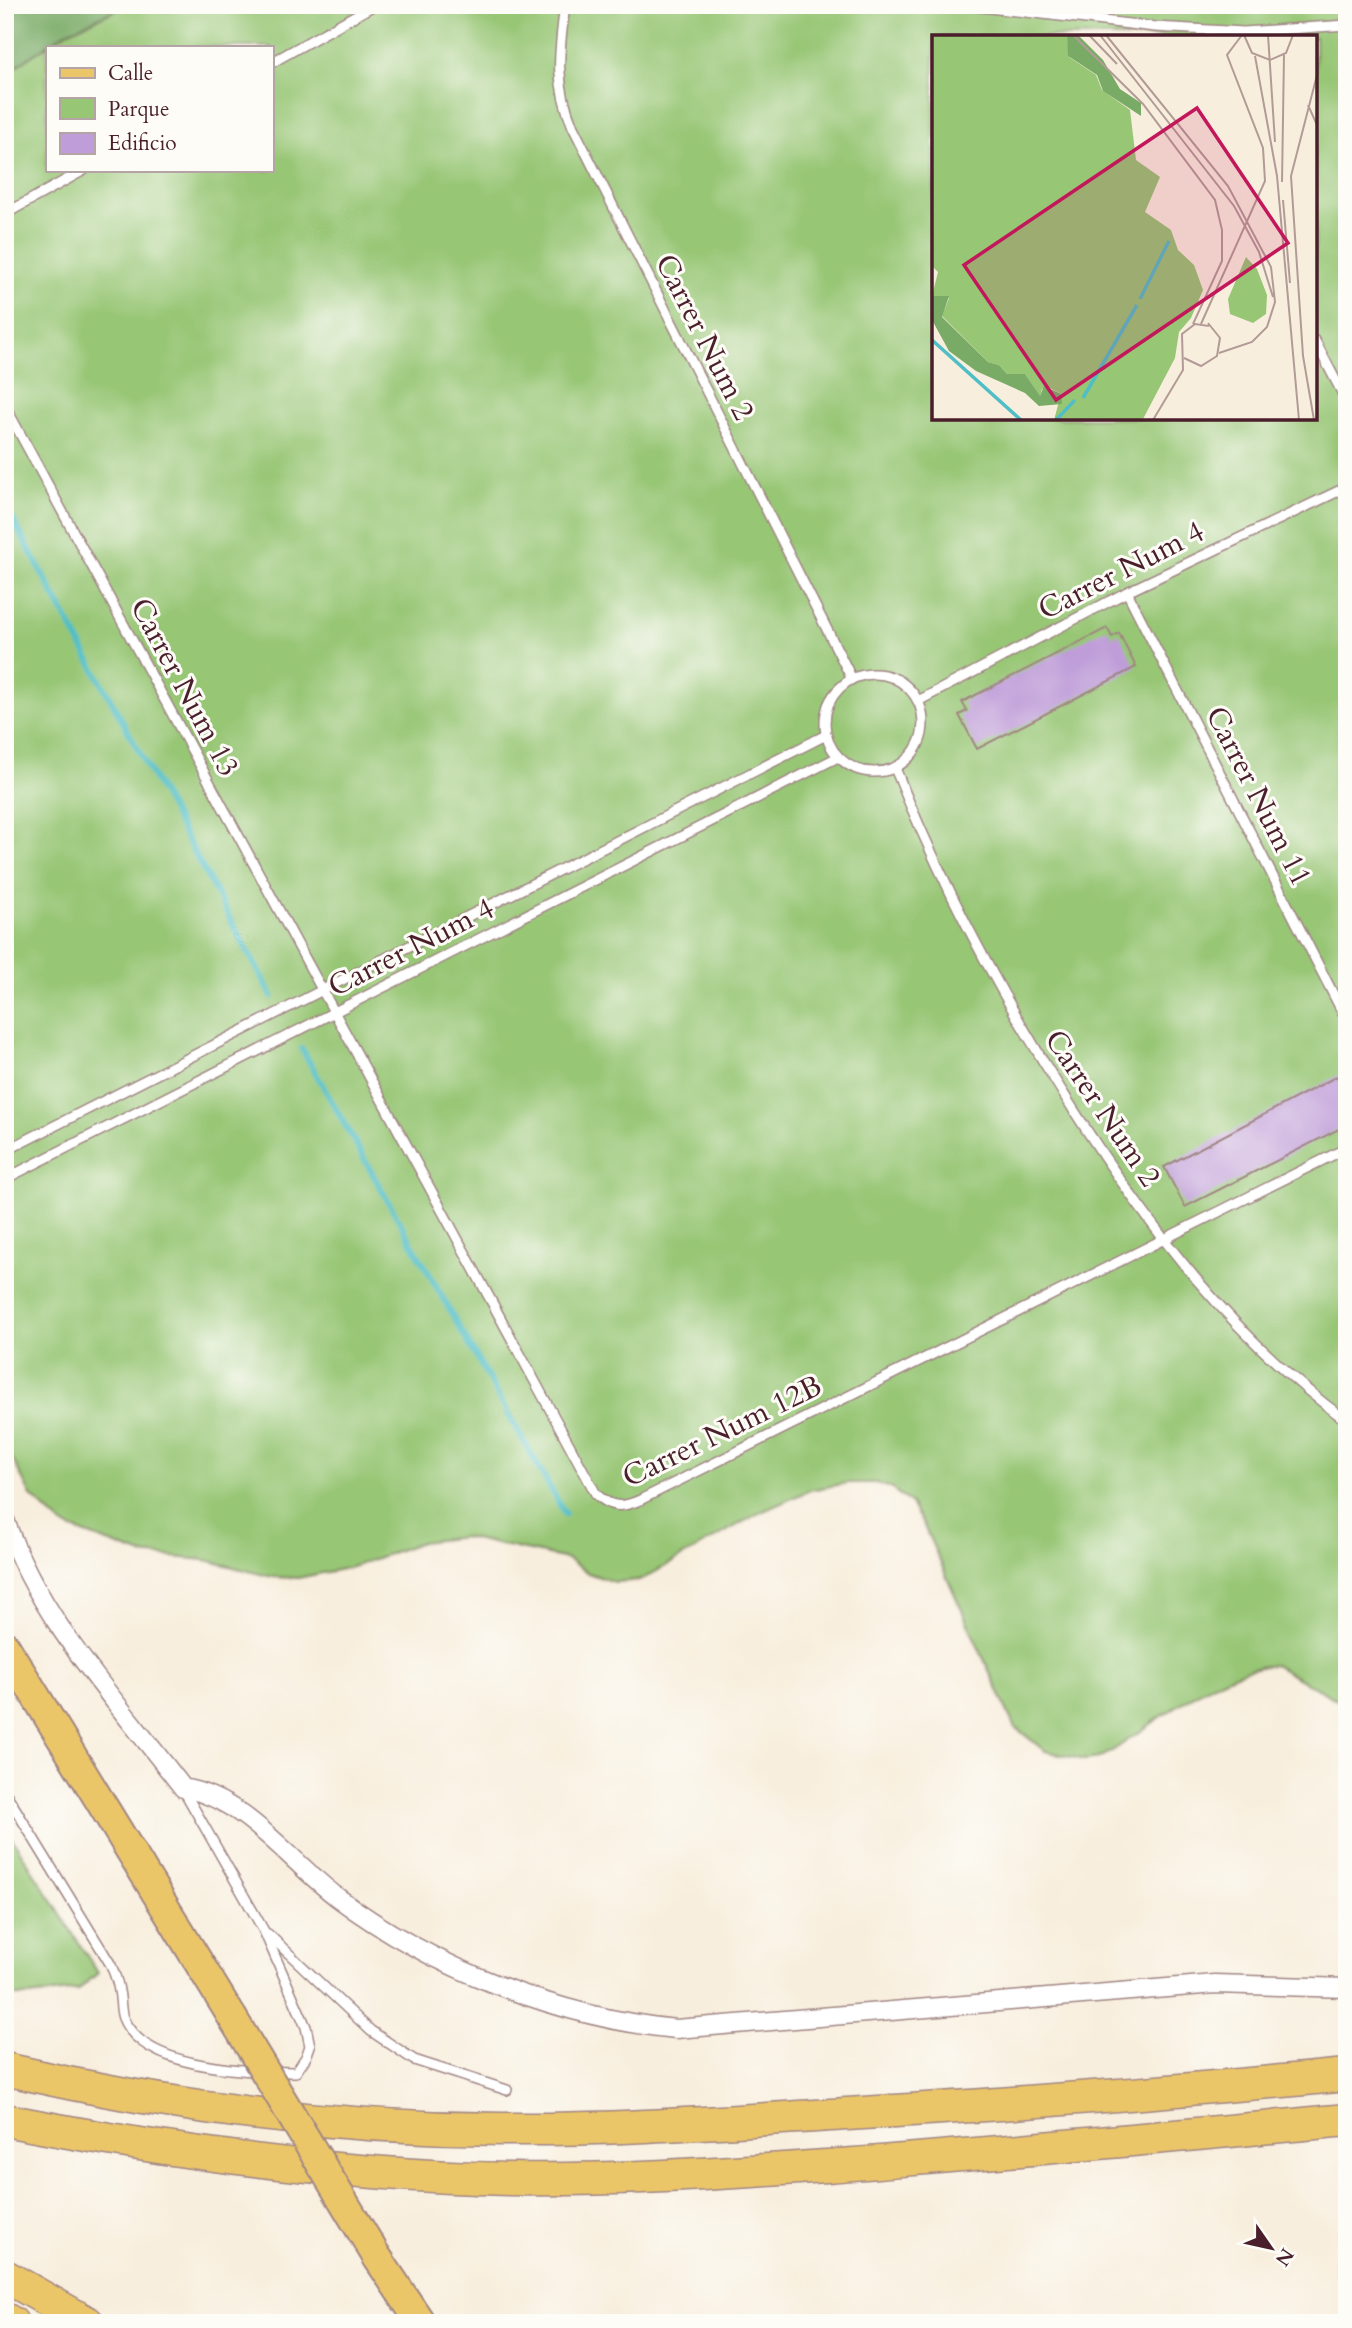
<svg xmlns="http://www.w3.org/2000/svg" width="1352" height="2328" viewBox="0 0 1352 2328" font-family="Cardo,serif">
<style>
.green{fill:#97c675;stroke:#707250;stroke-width:2;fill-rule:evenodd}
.forest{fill:#79ab66;stroke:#626548;stroke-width:2}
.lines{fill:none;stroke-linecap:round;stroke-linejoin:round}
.stream{stroke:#50bec6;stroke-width:6}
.building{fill:#bf9dd9}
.lane-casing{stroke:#a18684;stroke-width:12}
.street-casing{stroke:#a18684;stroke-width:21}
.primary-casing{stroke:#a18684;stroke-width:32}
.highway-casing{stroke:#a18684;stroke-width:35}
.lane{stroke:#fff;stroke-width:9}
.street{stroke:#fff;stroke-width:18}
.primary{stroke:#ebc669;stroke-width:28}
.highway{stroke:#ebc669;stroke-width:32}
.primary-bridge-casing{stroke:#a18684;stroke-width:32;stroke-linecap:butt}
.primary-bridge{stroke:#ebc669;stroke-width:28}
.labels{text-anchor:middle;stroke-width:6;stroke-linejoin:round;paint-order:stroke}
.street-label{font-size:30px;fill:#4a1f2b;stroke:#fdfcf7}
.inset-river{fill:none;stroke:#50bec6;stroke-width:3.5}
.inset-road{fill:none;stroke:#b29b96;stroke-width:2}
.view{fill:#c2185b;fill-opacity:0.15;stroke:#c2185b;stroke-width:3.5}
.inset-edge{fill:none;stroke:#4a1f2b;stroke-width:3.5}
</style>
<rect width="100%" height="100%" fill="#fdfcf7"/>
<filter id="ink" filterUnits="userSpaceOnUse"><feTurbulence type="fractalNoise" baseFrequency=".0143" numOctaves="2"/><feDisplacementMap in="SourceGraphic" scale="14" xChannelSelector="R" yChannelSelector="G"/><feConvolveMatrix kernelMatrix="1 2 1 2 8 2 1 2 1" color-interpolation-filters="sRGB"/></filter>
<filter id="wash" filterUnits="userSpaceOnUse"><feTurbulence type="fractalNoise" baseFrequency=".00686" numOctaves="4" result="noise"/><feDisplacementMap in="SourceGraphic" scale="28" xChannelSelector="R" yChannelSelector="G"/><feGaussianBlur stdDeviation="1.57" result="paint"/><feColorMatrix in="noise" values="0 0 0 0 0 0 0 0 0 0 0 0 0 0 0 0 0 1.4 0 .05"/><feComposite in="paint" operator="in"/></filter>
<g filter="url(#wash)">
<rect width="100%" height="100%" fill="#f8eedd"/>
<g class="green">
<path d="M127 5H1347V1705L1274 1665C1223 1669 1176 1707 1135 1735 1123 1743 1113 1752 1099 1758L1085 1760 1045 1751 1014 1726 925 1528 911 1504 891 1488 876 1483H847L810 1490 759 1513 641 1580 614 1582 588 1573 567 1559 464 1537 421 1542 352 1567 298 1578 272 1577 206 1560 140 1554 70 1528 58 1521 31 1496 5 1444V69L15 67 67 32ZM934 37H1315V418H934ZM47 47H271V170H47Z"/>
<path d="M5 1827 98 1973 78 1990 30 1996H5Z"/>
</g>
<path class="forest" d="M5 5H127L67 32 15 67 5 69Z"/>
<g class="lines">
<g class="stream">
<path d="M5 505 272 996"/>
<path d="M302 1049 565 1514"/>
</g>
</g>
<g id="blocks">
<g class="building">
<path d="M1107 628 1112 637 1119 633 1136 667 977 749 959 715 967 711 962 702Z"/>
<path d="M1347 1071V1125L1185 1207 1164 1167Z"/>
</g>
</g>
</g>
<g filter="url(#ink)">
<use href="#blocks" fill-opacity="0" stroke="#a18684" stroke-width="2"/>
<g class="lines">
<defs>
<g id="lane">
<path d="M565 5C559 53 554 81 573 127L852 679"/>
<path d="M964 5 1155 27 1244 32 1347 25"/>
<path d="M271 63 374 5"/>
<path d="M5 214 84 170"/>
<path d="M1315 341 1347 402"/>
<path d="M5 406 596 1494C611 1508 622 1508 640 1500L1347 1148"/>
<path d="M1127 592 1347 1021"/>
<circle cx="874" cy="723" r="49"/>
<path d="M918 701 1127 592 1347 487"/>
<path d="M895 768C943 888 1003 1000 1073 1109 1149 1228 1232 1337 1347 1421"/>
<path d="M5 1151 826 735"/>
<path d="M5 1179 838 757"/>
<path d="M5 1792 111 1965C114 1973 118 1982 119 1991 121 1999 120 2010 123 2018 144 2070 250 2072 296 2072L306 2057 310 2046 306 2027 264 1931 183 1789"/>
<path d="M268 1934 371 2031 414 2060 507 2090"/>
</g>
<path id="street" d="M5 1520C40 1621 119 1704 183 1788 246 1799 288 1860 337 1897 430 1967 560 2018 676 2029L1215 1984 1347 1988"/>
<g id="primary">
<path d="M5 1646 232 2017"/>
<path d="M377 2257 421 2323"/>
</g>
<g id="highway">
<path d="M5 2069C166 2107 336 2128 502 2129 617 2130 732 2121 847 2114 1014 2104 1180 2091 1347 2075"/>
<path d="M5 2120C172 2153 339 2175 509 2179 615 2181 721 2173 827 2166 1001 2153 1174 2136 1347 2120"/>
<path d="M5 2276 88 2323"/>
<path d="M5 2319 12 2323"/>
</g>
</defs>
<use href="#lane" class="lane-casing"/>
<use href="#street" class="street-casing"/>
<use href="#primary" class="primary-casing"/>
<use href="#highway" class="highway-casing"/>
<use href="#lane" class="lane"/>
<use href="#street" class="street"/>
<use href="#primary" class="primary"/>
<use href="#highway" class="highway"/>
<defs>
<path id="primary-bridge" d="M232 2017 377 2257"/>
</defs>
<use href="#primary-bridge" class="primary-bridge-casing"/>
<use href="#primary-bridge" class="primary-bridge"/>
</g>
</g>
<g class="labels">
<g class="street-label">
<text transform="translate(705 337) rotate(63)" y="10">Carrer Num 2</text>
<text transform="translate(1121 570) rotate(-27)" y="10">Carrer Num 4</text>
<text transform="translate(185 687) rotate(62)" y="10">Carrer Num 13</text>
<text transform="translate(1259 796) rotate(63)" y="10">Carrer Num 11</text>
<text transform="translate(411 947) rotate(-27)" y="10">Carrer Num 4</text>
<text transform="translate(1103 1108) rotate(56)" y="10">Carrer Num 2</text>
<text transform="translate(722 1431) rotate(-26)" y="10">Carrer Num 12B</text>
</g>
</g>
<g transform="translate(932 35)">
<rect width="385" height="385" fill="#f8eedd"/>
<path d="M0 0H135L137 22 164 40 170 55 198 75 204 125 228 142 213 177 239 195 246 215 262 230 271 255 259 283 247 297 243 323 211 384 122 385 129 359 116 352 110 354 108 362 93 339H75L67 330 56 327 10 281 17 263 0 261 6 237 0 231ZM314 222 325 234 335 260 334 279 321 288 298 279 296 264Z" fill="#97c675"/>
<path d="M135 0H146L171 25 188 54 209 68V81L171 56 165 40 136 21ZM0 261H17L10 282 56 327 67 330 75 339H93L108 361 112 351 129 359 130 369 107 371 93 358 44 336 17 316 0 285Z" fill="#79ab66"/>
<path class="inset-river" d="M208 264 237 206M0 305 89 385M151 363 205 270M124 385 143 365"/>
<path class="inset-road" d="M141 0 211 69 283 165 290 195V226L261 289M157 0 185 29M168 0 302 171 327 217 341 262M174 0 296 151 339 232 343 267 335 292 320 307 287 318M312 0 320 18 338 25 354 18 361 0M336 0 343 107M323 21 345 141 367 385M376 70 385 90M350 147 352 20M351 165 358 248M269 289 333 146 331 113 295 20 310 0M252 323 269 331 285 321 288 303 276 288M221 385 251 335 250 299 263 289 277 291M382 385 371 321 359 141 385 40"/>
<path class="view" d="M265 73 356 208 124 365 32 230Z"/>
<rect width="385" height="385" class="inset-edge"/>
</g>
<rect width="1352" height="2328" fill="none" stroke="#fdfcf7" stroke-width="28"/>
<rect x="46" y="46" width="228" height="126" fill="#fdfcf7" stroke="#b5a4a5" stroke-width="2"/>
<rect x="60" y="68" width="35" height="10" fill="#ebc669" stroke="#b5a4a5" stroke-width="2"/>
<text x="108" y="80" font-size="21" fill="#4a1f2b">Calle</text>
<rect x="60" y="98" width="35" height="21" fill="#97c675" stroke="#b5a4a5" stroke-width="2"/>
<text x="108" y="116" font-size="21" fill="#4a1f2b">Parque</text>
<rect x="60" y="133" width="35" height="21" fill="#bf9dd9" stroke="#b5a4a5" stroke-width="2"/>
<text x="108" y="150" font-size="21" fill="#4a1f2b">Edificio</text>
<g transform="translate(1271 2248) rotate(124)" stroke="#fdfcf7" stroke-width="5" paint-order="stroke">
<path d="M0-5L12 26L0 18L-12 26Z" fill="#4a1f2b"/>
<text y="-10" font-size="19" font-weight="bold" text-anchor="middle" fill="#4a1f2b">N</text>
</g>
</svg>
